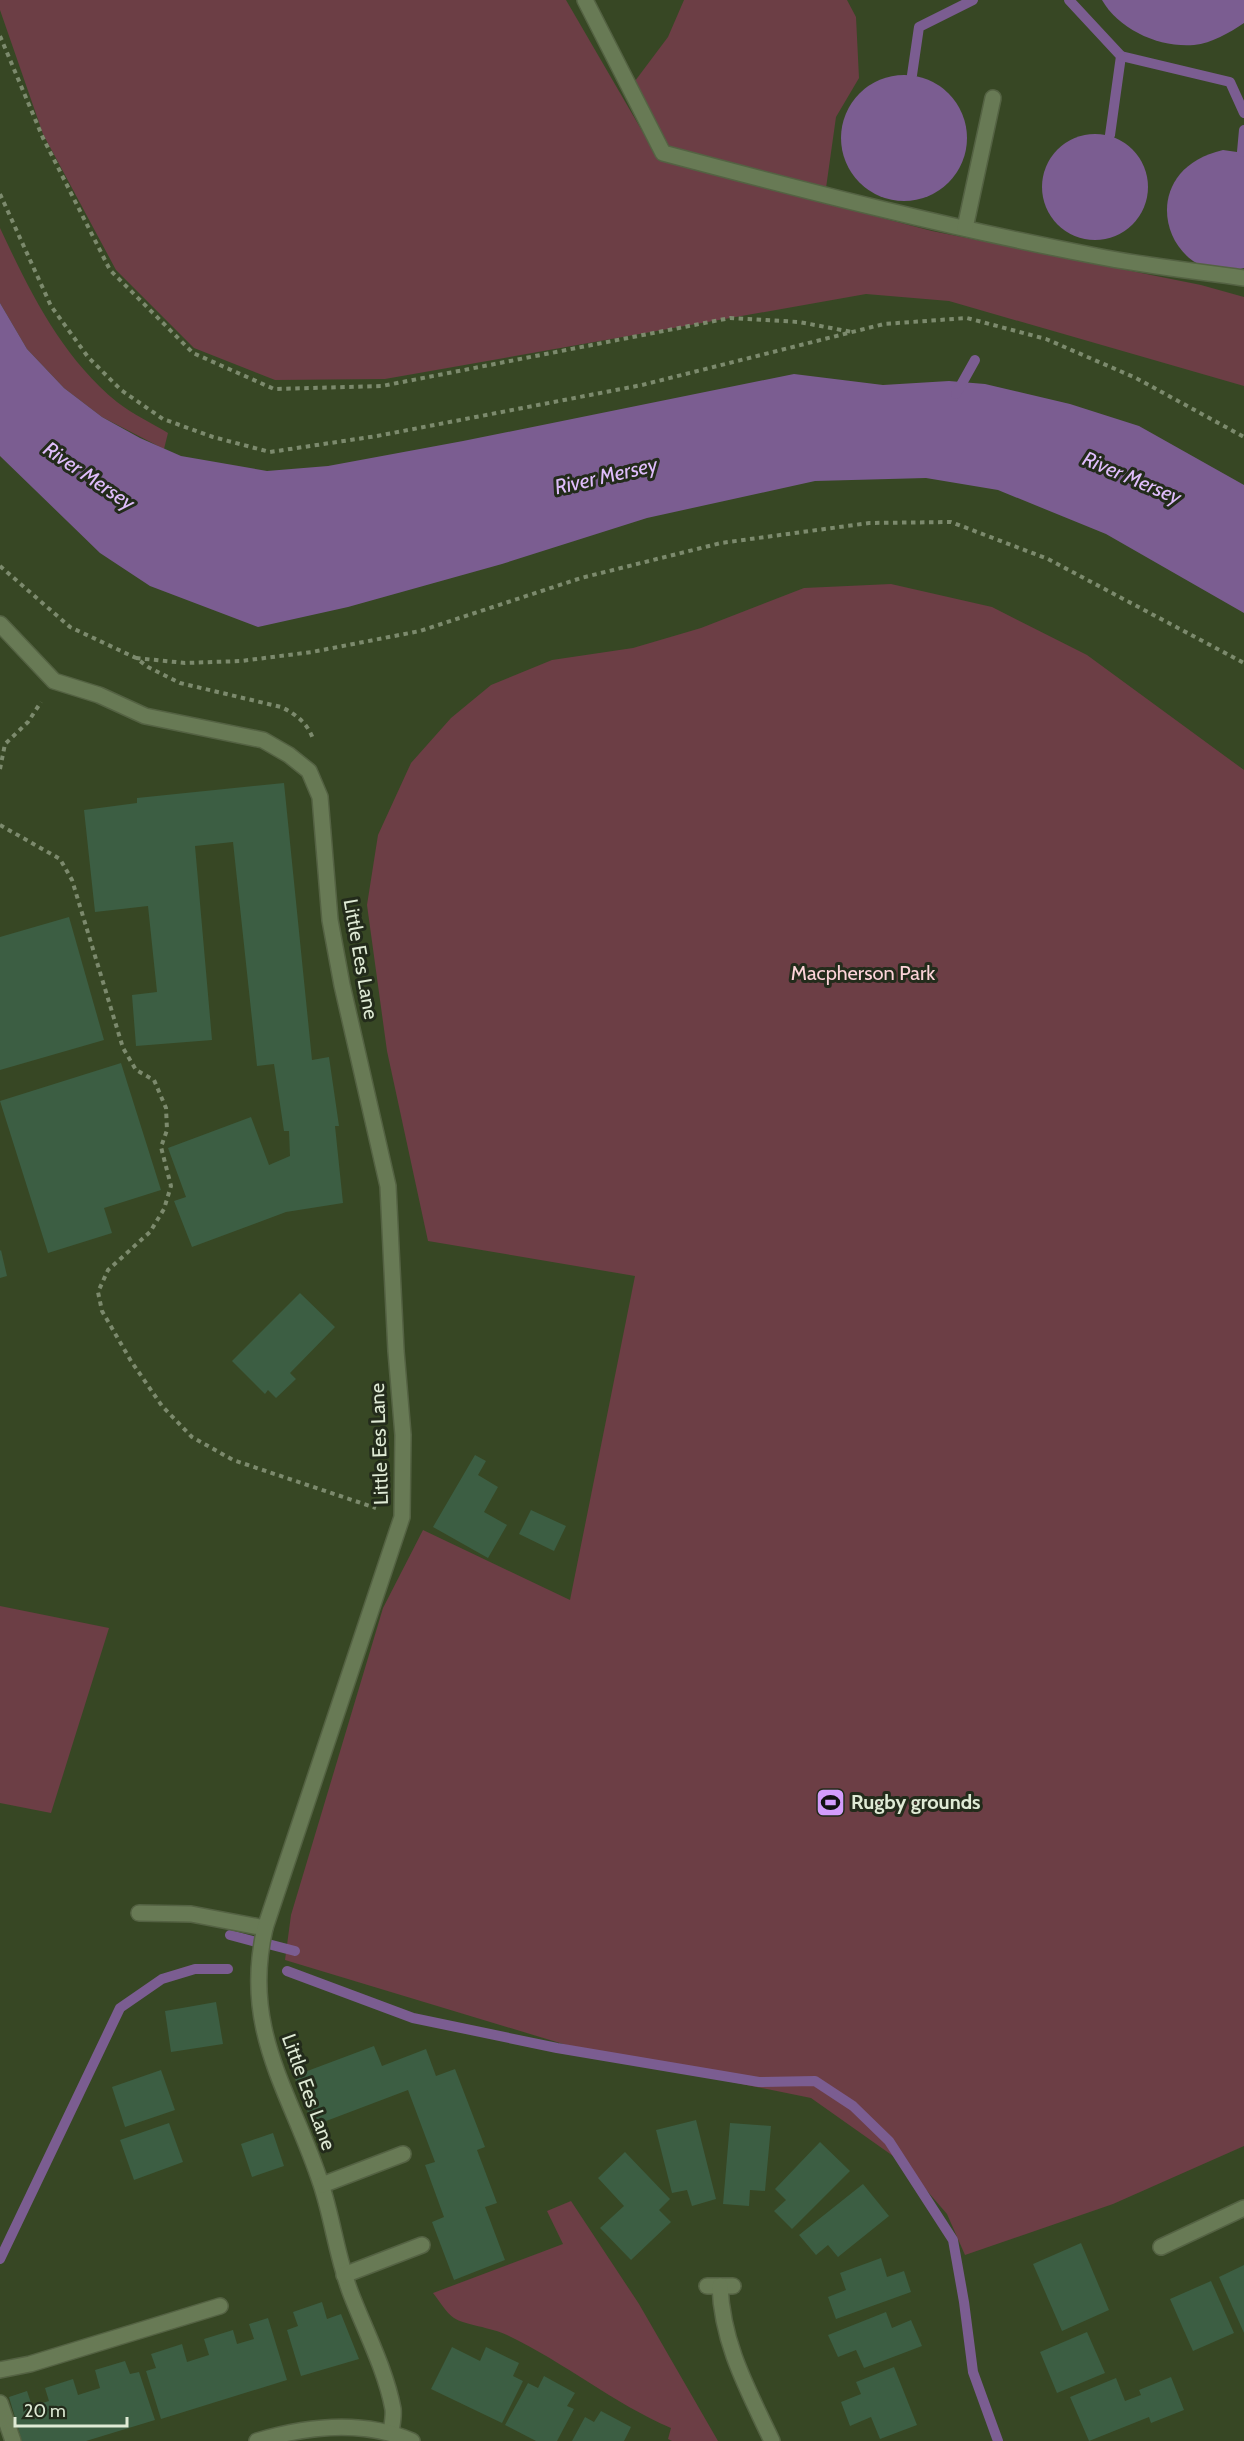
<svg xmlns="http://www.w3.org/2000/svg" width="1244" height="2441" viewBox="0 0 1244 2441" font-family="Cabin,sans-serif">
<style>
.green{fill:#6c3e45}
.water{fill:#7b5d91}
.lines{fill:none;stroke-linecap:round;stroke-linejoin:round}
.stream{stroke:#7b5d91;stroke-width:10}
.building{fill:#3c5e43}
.service-casing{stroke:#546243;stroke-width:18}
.minor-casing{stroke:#546243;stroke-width:18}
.tertiary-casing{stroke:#546243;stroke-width:18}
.path{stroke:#7c8a6d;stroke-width:4;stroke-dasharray:4.5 4.5;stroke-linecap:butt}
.service{stroke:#687a55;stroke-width:15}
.minor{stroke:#687a55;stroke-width:15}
.tertiary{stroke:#687a55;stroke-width:15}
.labels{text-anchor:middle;stroke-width:6;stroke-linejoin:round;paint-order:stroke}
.street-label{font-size:20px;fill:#dfead5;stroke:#232b1b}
.park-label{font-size:20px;fill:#fcd3d8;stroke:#232b1b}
.poi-label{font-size:20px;font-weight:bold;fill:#dfead5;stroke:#232b1b;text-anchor:start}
.water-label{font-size:21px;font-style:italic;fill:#dfbdfb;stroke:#232b1b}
</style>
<rect width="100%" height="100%" fill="#374724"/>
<g class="green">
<path d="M0 0H566L659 160 932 231 1201 285 1244 297V386L949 301 866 294 385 379 275 380 194 348 116 270 43 134 0 10Z"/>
<path d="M684 0H847L856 17 859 78 836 117 826 188 670 148 635 81 668 37Z"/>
<path d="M0 228C30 292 61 356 117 402 132 414 152 423 168 433L164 449 102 417 64 388 27 349 0 303Z"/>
<path d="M891 584 992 607 1087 655 1244 770V2146L1113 2204 965 2255 947 2214 903 2163 811 2098 603 2056 285 1960 291 1915 383 1608 423 1530 570 1600 635 1276 428 1241 387 1051 367 905 378 835 411 763 451 718 491 685 552 660 633 648 701 628 804 588Z"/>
<path d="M0 1606 109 1628 51 1813 0 1803Z"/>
<path d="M571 2201 639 2304 718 2441H672L668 2439 671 2428C613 2403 564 2362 507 2335 493 2328 462 2324 454 2318 446 2313 439 2300 433 2293L563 2244 547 2211Z"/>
</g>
<g class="water">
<path d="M1102 0H1244V23C1229 33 1212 43 1194 45 1160 48 1119 30 1102 0Z"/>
<circle cx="904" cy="138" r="63"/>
<circle cx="1095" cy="187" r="53"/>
<path d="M1223 150 1244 153V268C1168 291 1127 172 1223 150Z"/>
<path d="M0 303 27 349 64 388 102 417 140 438 181 456 267 471 328 466 463 441 794 374 883 385 949 381 985 384 1070 404 1139 426 1244 485V613L1106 534 998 490 926 478 815 481 647 518 502 564 348 607 258 627 150 586 100 553 0 456Z"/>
</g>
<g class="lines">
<g class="stream">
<path d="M1069 0 1121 56 1110 135"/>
<path d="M1121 56 1230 82 1244 113"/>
<path d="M912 75 919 27 973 0"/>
<path d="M1242 152 1244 130"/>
<path d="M956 394 975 360"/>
<path d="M230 1935 256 1942"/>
<path d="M268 1944 295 1951"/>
<path d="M287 1971 413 2018 557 2048 759 2082 815 2081 853 2106 889 2141 953 2240 964 2302 973 2372 998 2441"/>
<path d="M0 2259 120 2008 162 1979 195 1969H228"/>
</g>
</g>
<g class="building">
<path d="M284 783 312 1060 329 1057 339 1126H335L343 1203 286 1212 192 1247 174 1201 186 1197 168 1148 251 1117 269 1165 290 1156 289 1131H284L274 1064 257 1066 233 842 195 846 212 1040 136 1046 132 995 157 992 148 906 95 912 84 810 137 803V798Z"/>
<path d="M69 917 104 1040 0 1070V937Z"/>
<path d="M121 1063 161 1190 104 1208 112 1233 48 1253 0 1101Z"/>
<path d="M1 1250 7 1276 0 1278V1251Z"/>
<path d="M300 1293 335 1327 290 1373 296 1379 276 1398 268 1390 265 1394 232 1361Z"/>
<path d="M475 1455 486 1461 478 1475 498 1487 484 1512 507 1525 488 1558 433 1527Z"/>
<path d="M531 1510 566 1526 554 1551 519 1534Z"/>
<path d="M216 2002 223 2044 171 2052 165 2011Z"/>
<path d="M374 2046 382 2066 426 2049 436 2076 455 2069 485 2147 477 2150 497 2203 485 2207 505 2260 454 2280 432 2222 444 2217 425 2165 435 2162 408 2090 313 2126 294 2076Z"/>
<path d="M161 2070 175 2110 125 2127 112 2087Z"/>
<path d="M696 2120 716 2199 692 2206 687 2190 672 2193 656 2130Z"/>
<path d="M169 2123 183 2162 134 2180 120 2140Z"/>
<path d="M730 2123 771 2126 765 2191 750 2190 749 2206 723 2204Z"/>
<path d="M273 2133 284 2166 252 2177 241 2144Z"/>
<path d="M820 2142 850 2171 792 2229 774 2211 786 2200 775 2189Z"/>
<path d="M625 2152 670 2199 659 2210 671 2222 631 2260 600 2228 624 2206 598 2178Z"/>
<path d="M863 2184 889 2216 838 2257 828 2245 816 2255 799 2235Z"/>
<path d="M1081 2243 1109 2310 1062 2331 1033 2264Z"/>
<path d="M881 2258 887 2277 904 2271 911 2292 836 2319 828 2297 846 2290 840 2273Z"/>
<path d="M1244 2265V2333L1219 2277Z"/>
<path d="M1211 2281 1234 2333 1193 2351 1170 2299Z"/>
<path d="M322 2302 327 2319 341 2314 359 2359 301 2376 287 2330 298 2326 293 2312Z"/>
<path d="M886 2312 892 2328 911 2320 922 2346 864 2368 856 2350 838 2357 828 2335Z"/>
<path d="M268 2318 287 2380 161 2419 146 2371 156 2368 151 2354 182 2344 187 2362 209 2355 204 2339 233 2330 237 2344 254 2339 249 2324Z"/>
<path d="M1087 2332 1105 2373 1057 2393 1040 2352Z"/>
<path d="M452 2347 480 2361 486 2347 519 2363 513 2376 523 2381 502 2423 431 2389Z"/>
<path d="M125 2361 130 2374 139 2372 155 2420 86 2441H22L9 2397 27 2391 32 2406 49 2401 45 2388 73 2379 78 2395 100 2388 95 2370Z"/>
<path d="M894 2367 917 2425 880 2439 871 2417 850 2426 841 2402 861 2394 856 2382Z"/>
<path d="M544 2376 575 2393 567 2406 574 2409 557 2441H536L505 2425 528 2383 538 2388Z"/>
<path d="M1171 2377 1184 2410 1151 2423 1149 2417 1089 2441 1070 2397 1116 2378 1125 2401 1141 2395 1139 2390Z"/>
<path d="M601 2411 631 2427 624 2441H572L585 2417 594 2422Z"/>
</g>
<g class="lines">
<defs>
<g id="service">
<path d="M585 0 663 153C806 191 950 228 1096 256 1145 266 1195 271 1244 278"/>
<path d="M965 228 993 98"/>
<path d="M139 1913 191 1914 265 1928"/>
<path d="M0 2370 30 2364 220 2306"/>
<path d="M0 2403 13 2441"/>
</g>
<g id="minor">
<path d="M0 624 54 681 99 695 145 716 263 740 289 755 309 771 320 797 330 920 342 985 388 1186 396 1351 403 1435 402 1517 265 1928C241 2031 291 2092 321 2184 333 2220 337 2258 351 2294 365 2330 386 2371 393 2409 394 2416 392 2425 391 2432"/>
<path d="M322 2185 403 2154"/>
<path d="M1161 2247 1244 2208"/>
<path d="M344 2275 422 2245"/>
<path d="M707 2286H733"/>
<path d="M720 2286C722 2344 748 2390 772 2441"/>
</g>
<path id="tertiary" d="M257 2441C307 2426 364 2420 412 2441"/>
</defs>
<use href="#service" class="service-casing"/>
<use href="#minor" class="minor-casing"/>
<use href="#tertiary" class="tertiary-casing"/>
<g class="path">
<path d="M0 36 43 138 110 270 193 353 274 389 382 386 730 318 799 322 852 332"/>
<path d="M0 194 51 306 88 357 121 390 163 419 213 437 270 452 377 436 642 385 884 324 967 318 1046 339 1136 378 1244 437"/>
<path d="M0 566 70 627 136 658 148 667 180 683 281 707C296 714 308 724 313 739"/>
<path d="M136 658 185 663 241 661 312 652 420 631 581 578 721 543 869 523 951 522 1048 559 1244 663"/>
<path d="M0 769 5 744 28 722 41 702"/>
<path d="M0 825 60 859 72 880 123 1048 136 1070 154 1080 166 1108 167 1130 161 1147 171 1186 164 1209 150 1232 108 1270 98 1292 102 1311 131 1361 162 1406 192 1437 233 1460 376 1508"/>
</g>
<use href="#service" class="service"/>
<use href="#minor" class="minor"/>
<use href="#tertiary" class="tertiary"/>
</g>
<defs>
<symbol id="stadium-square" viewBox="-11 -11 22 22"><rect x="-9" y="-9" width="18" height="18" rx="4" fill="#d39cfc" stroke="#232b1b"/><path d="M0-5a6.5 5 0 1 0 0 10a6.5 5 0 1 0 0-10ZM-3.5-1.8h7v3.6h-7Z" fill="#111"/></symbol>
</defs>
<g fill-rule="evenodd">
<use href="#stadium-square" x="814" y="1786" width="33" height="33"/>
</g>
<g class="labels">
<g class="street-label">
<text transform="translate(361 959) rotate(80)" y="7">Little Ees Lane</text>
<text transform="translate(379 1444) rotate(-92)" y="7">Little Ees Lane</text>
<text transform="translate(309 2092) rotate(70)" y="7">Little Ees Lane</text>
</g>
<g class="park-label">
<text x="863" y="980">Macpherson Park</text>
</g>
<g class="poi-label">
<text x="851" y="1809">Rugby grounds</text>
</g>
<g class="water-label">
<text transform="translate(89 476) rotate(34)" y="7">River Mersey</text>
<text transform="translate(606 476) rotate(-13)" y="7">River Mersey</text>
<text transform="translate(1132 478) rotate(23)" y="7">River Mersey</text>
</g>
</g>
<path d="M15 2417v9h112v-9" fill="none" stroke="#dfead5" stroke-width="3"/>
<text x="24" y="2417" font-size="18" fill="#dfead5" stroke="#232b1b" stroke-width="4.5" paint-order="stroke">20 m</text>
</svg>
